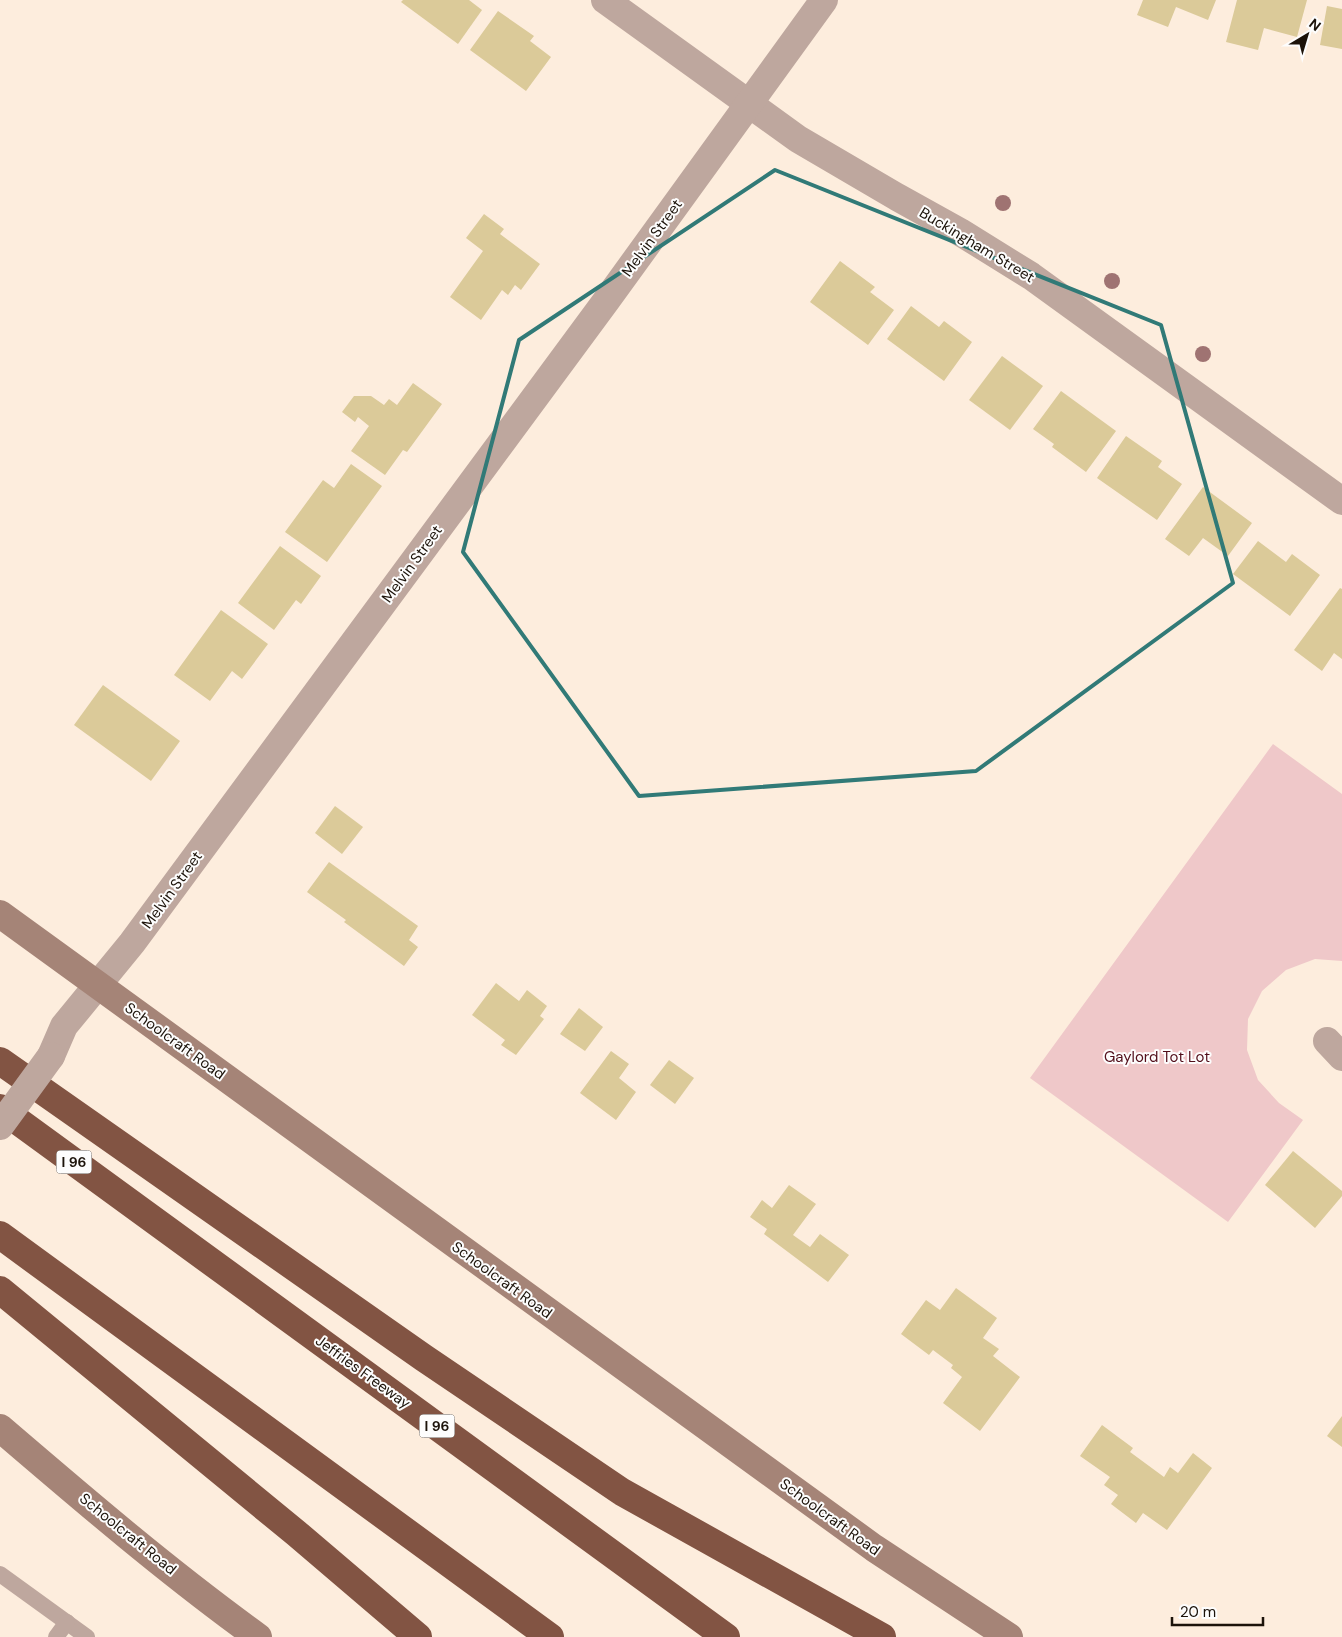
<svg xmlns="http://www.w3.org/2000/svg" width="1342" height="1637" viewBox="0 0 1342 1637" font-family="'DM Sans',sans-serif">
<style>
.green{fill:#efc8c9}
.building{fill:#dbca99}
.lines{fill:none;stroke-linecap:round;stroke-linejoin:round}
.service{stroke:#bea79e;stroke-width:16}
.minor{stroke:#bea79e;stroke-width:28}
.secondary{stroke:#a58477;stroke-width:28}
.motorway{stroke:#825443;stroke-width:28}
.minor-bridge{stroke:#bea79e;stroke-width:28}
.tree{fill:#9f7372}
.marked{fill:none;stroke:#317a77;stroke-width:4;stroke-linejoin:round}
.labels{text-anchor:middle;stroke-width:4;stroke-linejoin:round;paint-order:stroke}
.shield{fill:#fdfdfd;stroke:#605953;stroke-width:1}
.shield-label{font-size:14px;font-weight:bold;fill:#1c130a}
.street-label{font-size:15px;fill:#1c130a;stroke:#fdfdfd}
.park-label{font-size:15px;fill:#520f1b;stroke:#fdfdfd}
</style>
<rect width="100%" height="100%" fill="#fdeddd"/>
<path class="green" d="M1273 744 1342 794V961L1315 959 1286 970 1262 991 1248 1019 1247 1050 1258 1080 1279 1103 1303 1120 1228 1222 1030 1078Z"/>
<g class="building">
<path d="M403 0H469L482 10 458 44 401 2Z"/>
<path d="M1143 0H1216L1208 20 1176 7 1168 27 1137 15Z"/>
<path d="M1237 0H1307L1297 37 1264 28 1258 50 1226 42Z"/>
<path d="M1327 6 1342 9V49L1320 45Z"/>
<path d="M498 11 534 36 530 41 551 57 526 91 470 50Z"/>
<path d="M484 214 504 229 500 234 540 264 521 290 515 285 508 295 502 290 481 320 450 297 483 251 466 238Z"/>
<path d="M840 261 875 287 870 292 894 310 868 345 810 302Z"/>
<path d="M911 306 939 327 944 321 972 342 944 381 887 339Z"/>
<path d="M1002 356 1043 386 1010 430 969 400Z"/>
<path d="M413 383 442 404 407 452 403 450 385 475 351 451 369 426 358 417 355 422 342 412 354 396H371L384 405 389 399 397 405Z"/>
<path d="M1061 391 1116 431 1086 472 1052 447 1054 444 1033 429Z"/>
<path d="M1126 436 1162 461 1158 467 1182 484 1157 520 1097 478Z"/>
<path d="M351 464 382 486 327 562 285 532 323 480 334 488Z"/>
<path d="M1203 487 1252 523 1228 556 1203 538 1189 556 1165 539Z"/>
<path d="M1258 541 1286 562 1292 554 1320 575 1290 616 1233 574Z"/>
<path d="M280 546 321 576 301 604 296 600 274 630 238 603Z"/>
<path d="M1340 588 1342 589V659L1334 653 1322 671 1294 650Z"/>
<path d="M221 610 268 644 242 679 232 671 210 701 174 675Z"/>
<path d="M103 685 180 741 151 781 74 725Z"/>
<path d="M335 806 363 827 342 854 315 833Z"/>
<path d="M329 862 418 926 409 940 418 947 404 966 344 922 346 920 307 892Z"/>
<path d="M496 983 519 1001 527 990 547 1006 540 1016 544 1019 516 1055 501 1045 505 1040 472 1015Z"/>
<path d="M579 1008 603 1027 585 1051 560 1034Z"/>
<path d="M611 1051 629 1064 619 1078 636 1092 616 1120 580 1093Z"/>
<path d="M669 1060 694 1078 675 1104 650 1085Z"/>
<path d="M1293 1151 1342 1191V1196L1315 1228 1265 1185Z"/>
<path d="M789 1185 816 1204 793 1235 810 1247 820 1234 849 1255 828 1282 764 1234 767 1229 750 1217 762 1200 772 1208Z"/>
<path d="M956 1288 997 1318 983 1338 999 1349 993 1356 1020 1377 980 1431 943 1403 962 1377 951 1368 953 1365 933 1350 929 1355 901 1334 926 1300 940 1310Z"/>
<path d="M1342 1416V1447L1327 1436Z"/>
<path d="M1102 1425 1133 1448 1130 1452 1164 1477 1170 1467 1178 1473 1193 1453 1212 1468 1167 1530 1143 1513 1136 1523 1111 1504 1118 1495 1104 1485 1110 1477 1080 1456Z"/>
</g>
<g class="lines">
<g class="service">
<path d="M0 1574 87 1637"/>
<path d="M56 1637 67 1622"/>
</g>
<g class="minor">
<path d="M605 0 798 139 897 197 960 232 1031 276 1342 501"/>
<path d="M1327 1041 1342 1057"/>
<path d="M51 1056 64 1026 132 943 606 301 824 0"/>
</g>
<g class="secondary">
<path d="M0 914 874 1548 1009 1637"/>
<path d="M0 1428C84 1500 168 1572 258 1637"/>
</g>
<g class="motorway">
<path d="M0 1061 424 1358 622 1492 882 1637"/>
<path d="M0 1108 726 1637"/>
<path d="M0 1235 550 1637"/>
<path d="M0 1290 296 1533 418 1637"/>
</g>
<path class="minor-bridge" d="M0 1126 51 1056"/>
</g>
<g class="tree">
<circle cx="1003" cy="203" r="8"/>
<circle cx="1112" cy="281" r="8"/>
<circle cx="1203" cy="354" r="8"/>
</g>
<path class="marked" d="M775 170 1161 325 1233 583 976 771 639 796 463 552 519 340Z"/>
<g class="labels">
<g class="shield">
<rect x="56.5" y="1150.5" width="35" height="23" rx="4"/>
<rect x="419.5" y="1414.5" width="35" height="23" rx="4"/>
</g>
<g class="shield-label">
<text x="74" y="1167">I 96</text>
<text x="437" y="1431">I 96</text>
</g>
<g class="street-label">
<text transform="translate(652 238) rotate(-54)" y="5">Melvin Street</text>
<text transform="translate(977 245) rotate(31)" y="5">Buckingham Street</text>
<text transform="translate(412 564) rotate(-54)" y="5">Melvin Street</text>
<text transform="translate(172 890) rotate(-54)" y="5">Melvin Street</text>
<text transform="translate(175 1041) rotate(36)" y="5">Schoolcraft Road</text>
<text transform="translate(502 1280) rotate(36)" y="5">Schoolcraft Road</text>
<text transform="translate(363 1372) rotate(36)" y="5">Jeffries Freeway</text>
<text transform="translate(830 1517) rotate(36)" y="5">Schoolcraft Road</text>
<text transform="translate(128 1534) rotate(39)" y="5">Schoolcraft Road</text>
</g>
<g class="park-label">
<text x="1157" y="1062">Gaylord Tot Lot</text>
</g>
</g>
<g transform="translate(1307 35) rotate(38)" stroke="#fdfdfd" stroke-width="4" paint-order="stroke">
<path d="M0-4L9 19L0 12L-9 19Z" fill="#1c130a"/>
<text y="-8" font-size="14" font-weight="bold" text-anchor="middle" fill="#1c130a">N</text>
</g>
<path d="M1172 1617v8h91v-8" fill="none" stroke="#1c130a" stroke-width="2.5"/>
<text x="1180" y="1617" font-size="15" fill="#1c130a" stroke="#fdfdfd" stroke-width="4" paint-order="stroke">20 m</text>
</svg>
